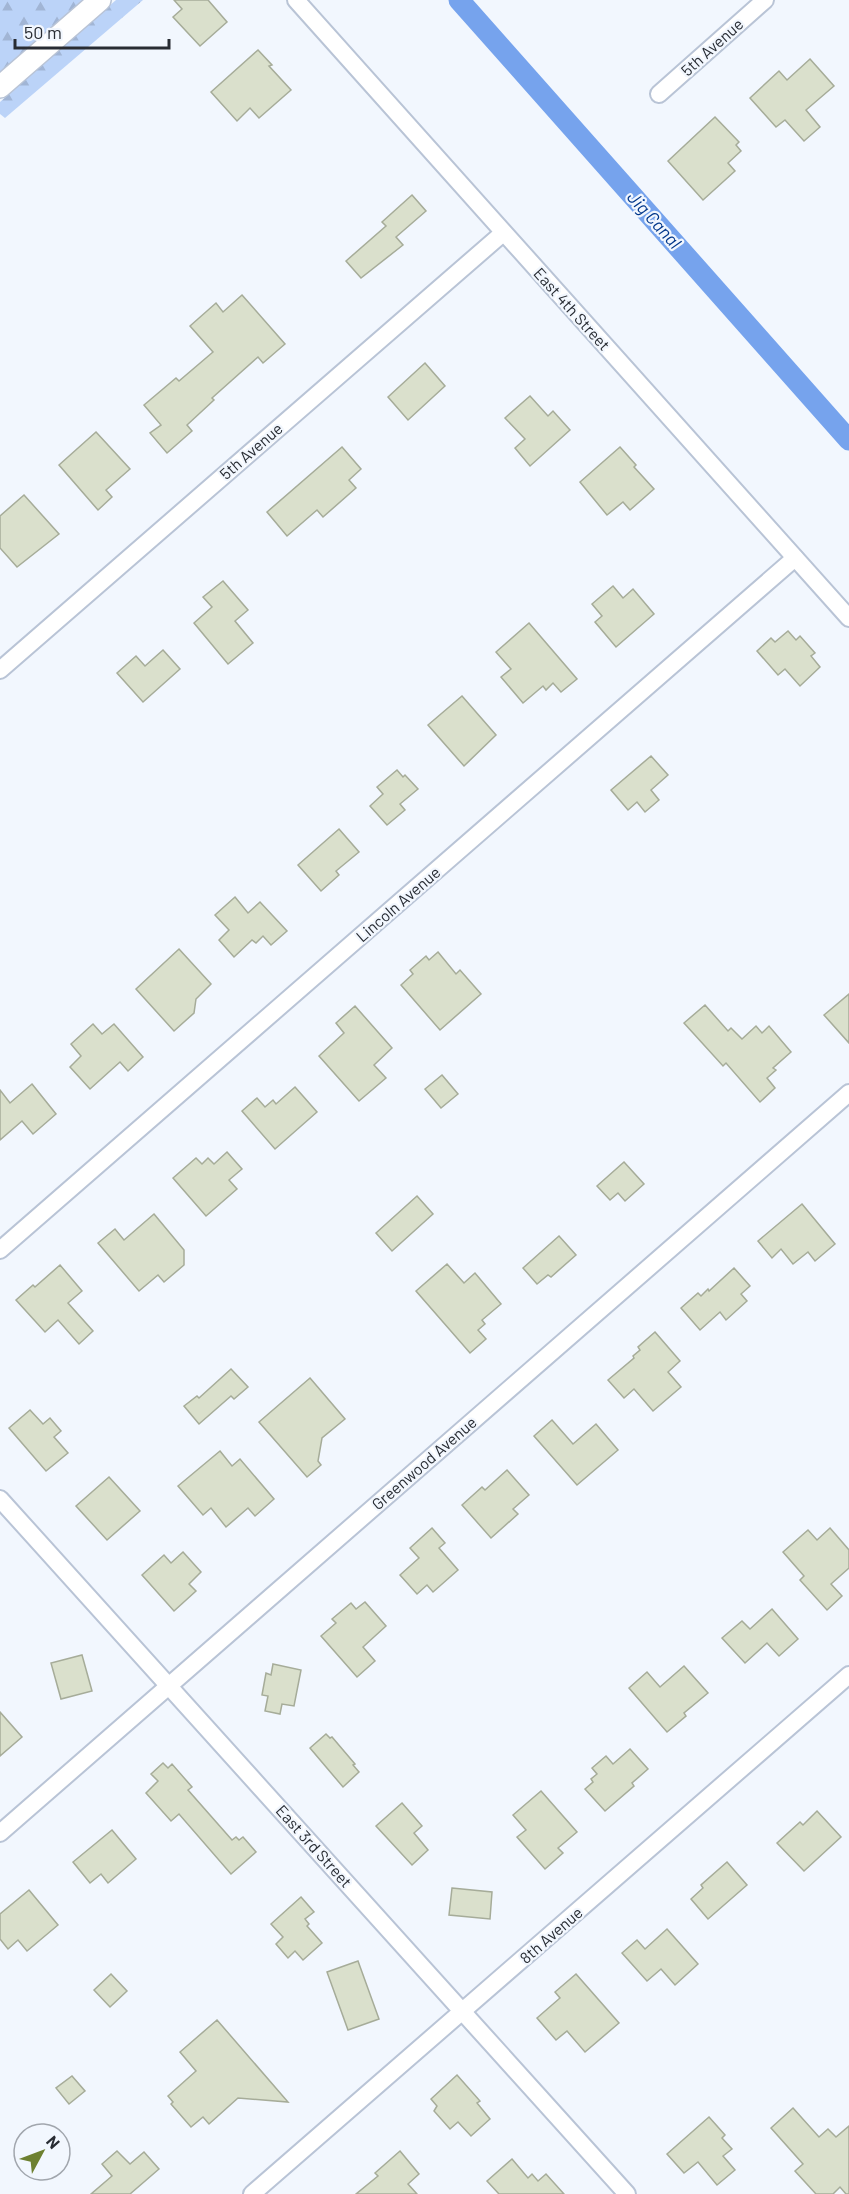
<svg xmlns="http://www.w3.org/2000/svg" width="849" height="2194" viewBox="0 0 849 2194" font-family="Barlow,sans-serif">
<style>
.forest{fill:url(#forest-firs)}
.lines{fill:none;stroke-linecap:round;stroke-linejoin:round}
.canal{stroke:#76a3ed;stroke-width:21}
.building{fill:#dae0cc;stroke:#a6ac99;stroke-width:1.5}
.minor-casing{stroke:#b9c4d6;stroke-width:20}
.tertiary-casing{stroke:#b9c4d6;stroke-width:24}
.minor{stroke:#fff;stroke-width:16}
.tertiary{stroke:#fff;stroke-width:21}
.labels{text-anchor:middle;stroke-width:4.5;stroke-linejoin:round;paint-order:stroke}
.street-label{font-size:16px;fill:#282c33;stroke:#f2f7fe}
.water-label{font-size:18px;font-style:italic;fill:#00368a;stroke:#f2f7fe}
</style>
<defs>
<pattern id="forest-firs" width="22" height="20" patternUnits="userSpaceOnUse" patternTransform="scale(1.5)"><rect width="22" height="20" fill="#bbd3f8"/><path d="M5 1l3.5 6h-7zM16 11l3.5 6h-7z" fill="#a1b5d5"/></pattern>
</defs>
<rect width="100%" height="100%" fill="#f2f7fe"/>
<g class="forest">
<path d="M0 0H84L0 73Z"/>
<path d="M116 0H143L5 118 0 114V102Z"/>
</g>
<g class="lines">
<path class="canal" d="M459 0 849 440"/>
</g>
<g class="building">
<path d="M174 0H208L227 22 200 46 173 17 182 9Z"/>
<path d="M258 50 272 65 269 66 291 90 259 118 250 108 237 121 211 92Z"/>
<path d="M810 59 834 86 806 110 820 127 804 141 785 120 776 127 750 98 779 71 787 80Z"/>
<path d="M715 117 739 142 736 145 741 151 728 163 735 171 703 200 668 161Z"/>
<path d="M412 195 426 211 396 237 403 245 361 278 346 261 386 226 382 222Z"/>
<path d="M242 295 285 344 263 363 258 357 212 398 214 400 187 425 192 431 167 453 150 433 161 425 144 405 176 378 179 381 213 352 190 326 216 303 223 312Z"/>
<path d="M425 363 445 386 408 420 388 397Z"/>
<path d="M530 396 548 416 553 411 570 430 530 466 515 448 525 439 505 418Z"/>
<path d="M96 432 130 469 106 490 112 497 98 510 59 465Z"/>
<path d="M342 447 361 469 349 480 356 488 323 517 317 510 287 536 267 512Z"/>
<path d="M620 447 636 465 634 467 654 489 630 510 623 502 607 515 580 482Z"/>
<path d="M24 495 59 534 17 567 0 548V516Z"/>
<path d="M223 581 248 610 235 621 253 643 228 664 194 623 212 607 203 597Z"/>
<path d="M613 586 623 598 633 589 654 614 616 647 595 622 602 616 592 604Z"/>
<path d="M529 623 577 679 561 692 553 683 546 690 543 686 523 703 501 677 511 669 496 652Z"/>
<path d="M788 631 796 640 800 636 815 653 811 656 820 667 800 686 785 669 778 675 757 651 771 638 775 642Z"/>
<path d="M163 650 180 669 143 702 117 673 136 656 145 666Z"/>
<path d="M462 696 496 735 464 766 428 725Z"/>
<path d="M651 756 668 775 651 790 659 800 645 812 637 802 628 810 611 790Z"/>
<path d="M397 770 403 777 405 775 418 789 400 804 405 810 387 825 370 806 383 794 377 787Z"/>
<path d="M339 829 359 852 336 871 339 875 321 891 298 865Z"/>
<path d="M235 897 248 913 260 902 287 931 271 945 263 936 256 943 252 940 234 957 219 940 229 930 215 915Z"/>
<path d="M179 949 211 984 196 999 194 1013 174 1031 136 989Z"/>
<path d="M438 952 456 974 460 970 481 994 440 1030 401 985 413 974 410 970 426 956 429 960Z"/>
<path d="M849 994V1043L824 1015Z"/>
<path d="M705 1005 728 1031 731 1028 742 1039 756 1026 762 1033 769 1026 791 1052 773 1068 776 1070 767 1078 775 1088 760 1102 726 1063 723 1066 684 1023Z"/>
<path d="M355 1006 392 1048 374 1065 386 1078 359 1101 319 1056 344 1033 336 1023Z"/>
<path d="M93 1024 102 1034 114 1024 143 1057 128 1071 120 1062 90 1089 70 1067 81 1056 71 1044Z"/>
<path d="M442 1075 458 1094 441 1108 425 1089Z"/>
<path d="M32 1084 56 1114 33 1134 22 1121 0 1140V1090L10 1103Z"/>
<path d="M295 1087 317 1112 275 1149 242 1111 257 1098 265 1107 273 1100 276 1104Z"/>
<path d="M227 1152 242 1169 229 1180 237 1189 206 1216 173 1178 196 1158 202 1164 208 1158 214 1164Z"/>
<path d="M624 1162 644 1184 625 1201 618 1193 610 1200 597 1186Z"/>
<path d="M417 1196 433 1214 392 1251 376 1233Z"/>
<path d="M802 1204 835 1244 815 1261 808 1252 793 1264 781 1249 772 1258 758 1241Z"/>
<path d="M154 1214 184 1250V1265L164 1282 158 1275 139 1291 98 1243 115 1229 124 1240Z"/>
<path d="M559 1236 576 1255 551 1277 548 1275 537 1284 523 1268Z"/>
<path d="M447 1264 464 1283 475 1273 501 1304 482 1320 485 1324 478 1330 486 1339 470 1353 416 1291Z"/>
<path d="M60 1265 82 1291 68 1303 93 1331 79 1344 58 1320 45 1332 16 1300 33 1285 35 1287Z"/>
<path d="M734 1268 750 1286 741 1294 747 1301 726 1320 720 1312 700 1330 681 1308 698 1293 701 1296 708 1289 709 1291Z"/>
<path d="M655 1332 680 1361 668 1372 681 1387 653 1411 634 1389 624 1398 608 1380 634 1358 633 1356 640 1350 638 1347Z"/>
<path d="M231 1369 248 1387 234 1399 231 1396 199 1424 184 1406 197 1396 199 1398Z"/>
<path d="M310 1378 345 1419 322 1438 318 1461 321 1465 307 1477 259 1422Z"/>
<path d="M30 1410 43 1424 50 1418 61 1431 54 1437 68 1453 46 1471 9 1428Z"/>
<path d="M552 1420 573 1444 596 1424 618 1450 577 1485 534 1436Z"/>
<path d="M220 1451 232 1466 240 1459 274 1499 255 1516 248 1508 226 1527 211 1508 203 1515 178 1486Z"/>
<path d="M507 1470 529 1495 513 1509 518 1514 491 1538 462 1505 482 1487 485 1490Z"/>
<path d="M109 1477 140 1511 107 1540 76 1506Z"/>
<path d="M432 1528 445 1543 439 1548 458 1570 433 1592 427 1585 417 1594 400 1575 419 1558 410 1548Z"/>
<path d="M830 1528 849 1550V1568L831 1584 842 1596 827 1610 800 1580 804 1576 783 1552 808 1530 817 1540Z"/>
<path d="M183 1552 201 1572 189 1584 196 1591 174 1611 142 1575 164 1555 171 1563Z"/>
<path d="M365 1602 386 1626 363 1647 375 1661 357 1677 321 1636 336 1623 332 1619 351 1603 356 1609Z"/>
<path d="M772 1609 798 1639 779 1656 767 1643 745 1663 722 1638 742 1621 750 1629Z"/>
<path d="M82 1655 92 1691 61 1699 51 1663Z"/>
<path d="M273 1664 301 1670 294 1706 282 1704 280 1714 265 1711 268 1696 262 1695 266 1673 271 1675Z"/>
<path d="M684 1666 708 1693 684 1713 686 1716 667 1732 629 1688 647 1672 660 1687Z"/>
<path d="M0 1712 22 1737 0 1756Z"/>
<path d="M326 1734 330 1738 332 1737 355 1764 353 1765 359 1772 343 1787 310 1748Z"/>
<path d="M630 1749 648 1769 632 1783 634 1786 605 1811 585 1789 593 1782 591 1779 597 1774 592 1768 606 1756 613 1764Z"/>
<path d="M163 1763 168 1768 172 1764 192 1787 188 1790 232 1840 236 1837 239 1840 243 1837 256 1852 231 1874 179 1814 171 1821 146 1793 158 1781 151 1774Z"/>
<path d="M541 1791 577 1832 558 1848 563 1853 545 1869 517 1837 526 1830 513 1815Z"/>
<path d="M402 1803 422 1826 414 1833 428 1850 412 1865 376 1826Z"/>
<path d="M817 1811 841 1837 804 1871 777 1843 800 1822 803 1825Z"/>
<path d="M112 1830 136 1859 108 1883 101 1874 90 1883 73 1862Z"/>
<path d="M727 1862 747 1885 708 1919 691 1899 703 1888 701 1885Z"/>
<path d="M452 1888 492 1892 490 1919 449 1915Z"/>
<path d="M29 1890 58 1925 27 1951 18 1940 8 1949 0 1939V1914Z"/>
<path d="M301 1897 314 1912 305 1919 309 1924 307 1926 322 1943 303 1960 295 1951 288 1958 276 1944 283 1937 271 1924Z"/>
<path d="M667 1929 698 1964 675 1985 661 1969 647 1981 622 1953 637 1940 645 1949Z"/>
<path d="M358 1961 379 2019 348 2030 327 1972Z"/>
<path d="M111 1974 127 1991 110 2007 94 1990Z"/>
<path d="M576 1974 619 2023 585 2052 567 2031 556 2040 537 2018 560 1998 555 1992Z"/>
<path d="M217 2020 288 2102 238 2098 209 2124 203 2117 191 2127 171 2104 173 2102 168 2096 196 2071 180 2052Z"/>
<path d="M457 2075 480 2101 477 2103 490 2119 471 2136 458 2122 450 2129 434 2111 437 2106 431 2099Z"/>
<path d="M72 2076 85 2091 69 2104 56 2088Z"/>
<path d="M793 2108 819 2137 828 2129 836 2137 849 2126V2194H846L840 2187 833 2194H816L795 2171 803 2164 771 2128Z"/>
<path d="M709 2117 725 2135 722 2138 732 2149 723 2156 735 2170 717 2185 698 2162 684 2173 667 2154Z"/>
<path d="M117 2151 130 2164 144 2152 159 2169 130 2194H91L112 2176 102 2164Z"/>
<path d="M400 2151 419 2174 408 2184 417 2194H356L378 2176 375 2173Z"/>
<path d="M512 2159 528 2178 532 2174 538 2181 546 2174 564 2194H499L487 2181Z"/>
</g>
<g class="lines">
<defs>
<g id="minor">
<path d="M296 0 849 618"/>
<path d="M659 94 765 0"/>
<path d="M0 670 503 233"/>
<path d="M0 1250 795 558"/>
<path d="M0 1499 627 2194"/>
<path d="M0 1833 849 1093"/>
<path d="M252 2194 849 1675"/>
</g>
<path id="tertiary" d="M0 87 100 0"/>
</defs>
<use href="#minor" class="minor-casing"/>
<use href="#tertiary" class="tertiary-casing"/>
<use href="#minor" class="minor"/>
<use href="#tertiary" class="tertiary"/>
</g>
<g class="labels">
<g class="street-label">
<text transform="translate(712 47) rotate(-42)" y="6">5th Avenue</text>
<text transform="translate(572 309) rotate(48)" y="6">East 4th Street</text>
<text transform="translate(251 451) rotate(-41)" y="6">5th Avenue</text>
<text transform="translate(398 904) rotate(-41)" y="6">Lincoln Avenue</text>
<text transform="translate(424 1463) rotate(-41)" y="6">Greenwood Avenue</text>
<text transform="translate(314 1846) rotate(48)" y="6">East 3rd Street</text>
<text transform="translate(551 1935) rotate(-41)" y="6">8th Avenue</text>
</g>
<g class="water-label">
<text transform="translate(654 220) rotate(48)" y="6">Jig Canal</text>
</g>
</g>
<g transform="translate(42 2152) rotate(49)"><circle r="28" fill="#f2f7fe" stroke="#a1a6ad" stroke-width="1.5"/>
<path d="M0-4.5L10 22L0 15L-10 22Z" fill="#6d8030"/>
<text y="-9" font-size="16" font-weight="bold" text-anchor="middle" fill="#282c33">N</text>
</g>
<path d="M15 39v9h154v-9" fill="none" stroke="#282c33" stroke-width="3"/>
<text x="24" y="39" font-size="18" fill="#282c33" stroke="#f2f7fe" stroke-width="4.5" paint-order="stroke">50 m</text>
</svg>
